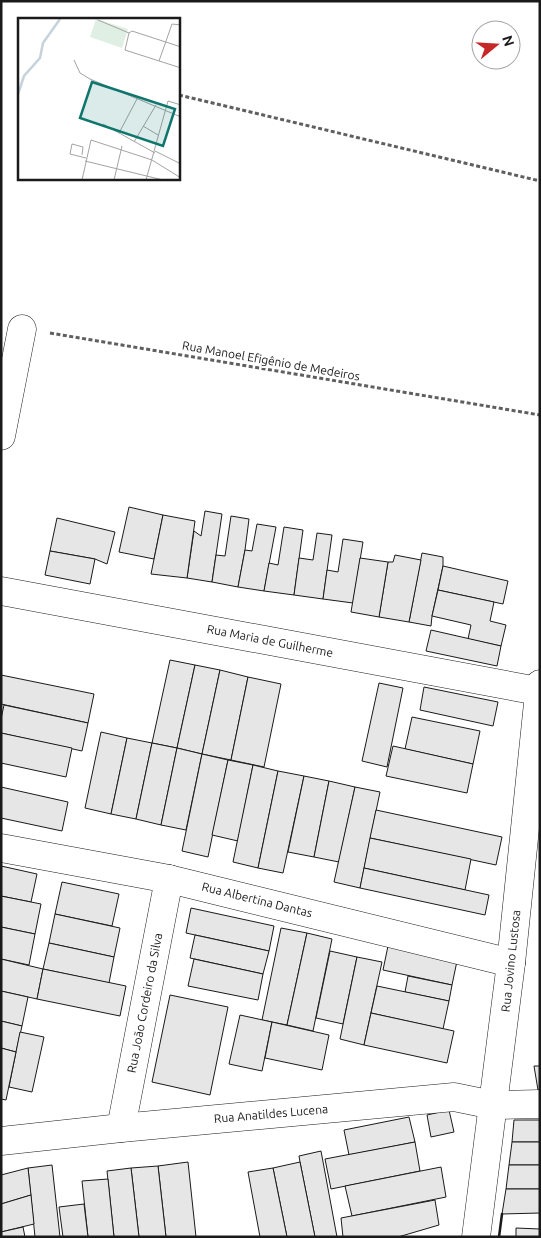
<svg xmlns="http://www.w3.org/2000/svg" width="541" height="1238" viewBox="0 0 541 1238" font-family="Ubuntu,sans-serif">
<style>
.building{fill:#e6e6e6;stroke:#1a1a1a}
.lines{fill:none;stroke-linecap:round;stroke-linejoin:round}
.street-casing{stroke:#1a1a1a;stroke-width:29}
.path{stroke:#5f5f5f;stroke-width:3;stroke-dasharray:4 2.5;stroke-linecap:butt}
.street{stroke:#fff;stroke-width:28}
.wall{stroke:#1a1a1a;stroke-width:2.5}
.labels{text-anchor:middle;stroke-width:4;stroke-linejoin:round;paint-order:stroke}
.street-label{font-size:12px;fill:#1a1a1a;stroke:#fff}
.inset-river{fill:none;stroke:#c6d2dc;stroke-width:2.5}
.inset-road{fill:none;stroke:#a3a3a3;stroke-width:1}
.view{fill:#0f766e;fill-opacity:0.15;stroke:#0f766e;stroke-width:2.5}
.inset-edge{fill:none;stroke:#1a1a1a;stroke-width:2.5}
</style>
<rect width="100%" height="100%" fill="#fff"/>
<g class="building">
<path d="M129 507 163 515 154 559 119 552Z"/>
<path d="M205 511 222 514 212 582 187 578 194 531 201 536Z"/>
<path d="M163 515 195 521 187 578 151 574Z"/>
<path d="M231 516 249 519 245 550 238 587 212 582 216 555 225 556Z"/>
<path d="M57 518 115 532 107 564 95 559 50 551Z"/>
<path d="M257 524 276 527 264 591 238 587 245 550 252 551Z"/>
<path d="M284 527 303 530 294 595 264 591 269 563 278 565Z"/>
<path d="M317 533 332 535 323 599 294 595 299 558 313 560Z"/>
<path d="M343 539 363 542 353 603 323 599 327 570 338 572Z"/>
<path d="M50 551 95 559 90 584 45 575Z"/>
<path d="M422 553 443 557V566L432 616 431 626 409 622Z"/>
<path d="M395 555 421 560 409 622 379 617 388 562H393Z"/>
<path d="M360 558 388 562 379 617 351 612Z"/>
<path d="M443 566 508 581 503 604 438 590Z"/>
<path d="M438 590 494 602 490 621 506 625 501 646 468 639 471 625 432 616Z"/>
<path d="M431 630 501 646 497 666 426 651Z"/>
<path d="M170 660 195 665 177 748 152 743Z"/>
<path d="M195 665 220 670 202 754 177 748Z"/>
<path d="M220 670 248 677 231 760 202 754Z"/>
<path d="M1 675 94 694 88 723 1 704Z"/>
<path d="M248 677 281 684 264 767 231 760Z"/>
<path d="M379 683 403 688 387 767 362 761Z"/>
<path d="M424 687 498 702 493 726 420 710Z"/>
<path d="M4 705 88 723 82 751 1 733V719Z"/>
<path d="M412 717 480 731 473 764 405 749Z"/>
<path d="M101 732 127 738 111 814 85 808Z"/>
<path d="M1 733 72 748 66 777 1 763Z"/>
<path d="M127 738 152 743 136 819 111 814Z"/>
<path d="M152 743 177 748 161 825 136 819Z"/>
<path d="M393 746 473 764 467 793 386 776Z"/>
<path d="M177 748 202 754 186 830 161 825Z"/>
<path d="M202 754 228 760 208 857 182 851Z"/>
<path d="M228 760 253 765 238 841 212 835Z"/>
<path d="M253 765 278 771 258 868 233 862Z"/>
<path d="M278 771 304 776 283 873 258 868Z"/>
<path d="M304 776 329 781 314 857 288 852Z"/>
<path d="M329 781 355 787 339 862 314 857Z"/>
<path d="M1 787 68 802 62 831 1 818Z"/>
<path d="M355 787 380 792 360 888 334 882Z"/>
<path d="M376 810 502 837 496 865 370 838Z"/>
<path d="M370 838 471 859 465 890 364 868Z"/>
<path d="M1 866 37 874 31 902 1 896Z"/>
<path d="M364 868 489 895 485 915 360 888Z"/>
<path d="M62 882 119 894 112 926 55 914Z"/>
<path d="M1 896 41 904 35 934 1 927Z"/>
<path d="M191 908 274 926 269 951 186 933Z"/>
<path d="M55 914 120 928 114 957 49 943Z"/>
<path d="M1 927 35 934 29 965 1 959Z"/>
<path d="M281 928 307 933 287 1025 262 1020Z"/>
<path d="M307 933 332 939 313 1031 287 1025Z"/>
<path d="M195 935 269 951 263 974 190 958Z"/>
<path d="M49 943 114 957 109 983 43 969Z"/>
<path d="M388 946 457 961 452 985 383 970Z"/>
<path d="M330 951 357 957 343 1024 316 1018Z"/>
<path d="M357 957 382 962 364 1045 340 1039Z"/>
<path d="M1 959 43 969 37 999 1 991Z"/>
<path d="M194 959 263 974 258 1000 188 986Z"/>
<path d="M43 969 126 986 120 1016 37 999Z"/>
<path d="M408 976 452 985 449 1001 405 992Z"/>
<path d="M377 986 449 1001 443 1029 371 1013Z"/>
<path d="M1 991 28 997 22 1026 1 1021Z"/>
<path d="M170 995 228 1007 210 1095 152 1082Z"/>
<path d="M371 1013 454 1031 447 1063 364 1045Z"/>
<path d="M240 1015 272 1022 262 1071 229 1064Z"/>
<path d="M1 1021 22 1026 16 1052 1 1048Z"/>
<path d="M272 1022 329 1035 322 1070 265 1058Z"/>
<path d="M20 1032 44 1037 32 1092 9 1087Z"/>
<path d="M1 1048 16 1052 6 1100 1 1099Z"/>
<path d="M534 1066H540V1090H538Z"/>
<path d="M449 1110 454 1132 431 1137 427 1115Z"/>
<path d="M409 1117 415 1142 349 1155 344 1130Z"/>
<path d="M514 1120H540V1142H512Z"/>
<path d="M415 1142 420 1171 331 1189 325 1159Z"/>
<path d="M512 1142H540V1165H509Z"/>
<path d="M321 1151 337 1237H315L300 1162 299 1156Z"/>
<path d="M188 1162 196 1237H166L158 1166Z"/>
<path d="M300 1162 315 1237H287L273 1168Z"/>
<path d="M52 1165 60 1237H35L28 1168Z"/>
<path d="M509 1165H540V1189H506Z"/>
<path d="M158 1166 166 1237H139L131 1168Z"/>
<path d="M441 1167 446 1197 352 1216 345 1186Z"/>
<path d="M28 1168 31 1195 1 1204V1175Z"/>
<path d="M131 1168 139 1237H114L107 1171Z"/>
<path d="M273 1168 287 1237H260L248 1172Z"/>
<path d="M108 1179 114 1237H88L82 1181Z"/>
<path d="M506 1189H540V1213L502 1214Z"/>
<path d="M31 1195 34 1224 1 1232V1204Z"/>
<path d="M435 1200 439 1225 398 1237H343L341 1218Z"/>
<path d="M84 1204 88 1237H63L59 1207Z"/>
<path d="M23 1227 25 1237H1V1232Z"/>
<path d="M516 1228 540 1229V1237H516Z"/>
</g>
<g class="lines">
<defs>
<g id="street">
<path d="M1 436 22 329"/>
<path d="M1 591 538 691"/>
<path d="M1 848 169 879 511 963"/>
<path d="M121 1128 169 879"/>
<path d="M1 1141 121 1128 454 1097 493 1105 540 1104"/>
<path d="M476 1237 511 963 540 684"/>
</g>
</defs>
<use href="#street" class="street-casing"/>
<g class="path">
<path d="M179 95 540 181"/>
<path d="M50 333 540 415"/>
</g>
<use href="#street" class="street"/>
<path class="wall" d="M499 1237 502 1214"/>
</g>
<g class="labels">
<g class="street-label">
<text transform="translate(271 361) rotate(10)" y="4">Rua Manoel Efigênio de Medeiros</text>
<text transform="translate(270 641) rotate(11)" y="4">Rua Maria de Guilherme</text>
<text transform="translate(257 900) rotate(14)" y="4">Rua Albertina Dantas</text>
<text transform="translate(511 961) rotate(-84)" y="4">Rua Jovino Lustosa</text>
<text transform="translate(145 1003) rotate(-79)" y="4">Rua João Cordeiro da Silva</text>
<text transform="translate(271 1114) rotate(-5)" y="4">Rua Anatildes Lucena</text>
</g>
</g>
<g transform="translate(18 18)">
<rect width="162" height="162" fill="#fff"/>
<path d="M78 1 110 11 104 30 72 19Z" fill="#e0efe3"/>
<path class="inset-river" d="M0 76 6 58 22 40 25 25 42 1"/>
<path class="inset-road" d="M80 2 111 15M111 15 107 32 163 50M111 15 114 13 163 29M56 42 62 55 72 61 163 99M141 43 154 6 163 7M85 106 137 135M125 108 140 117M101 115 120 79M116 124 138 87M137 133 163 146M64 137 65 129 54 126 52 136 68 140M67 143 145 162M64 162 73 122 134 142 163 160M96 162 104 128M128 162 150 83 163 87"/>
<path class="view" d="M74 64 157 91 145 128 62 100Z"/>
<rect width="162" height="162" class="inset-edge"/>
</g>
<rect width="541" height="1238" fill="none" stroke="#1a1a1a" stroke-width="5"/>
<g transform="translate(496 45) rotate(72)"><circle r="24" fill="#ffffff" stroke="#a3a3a3"/>
<path d="M0-4L9 19L0 12L-9 19Z" fill="#c62828"/>
<text y="-8" font-size="14" font-weight="bold" text-anchor="middle" fill="#1a1a1a">N</text>
</g>
</svg>
